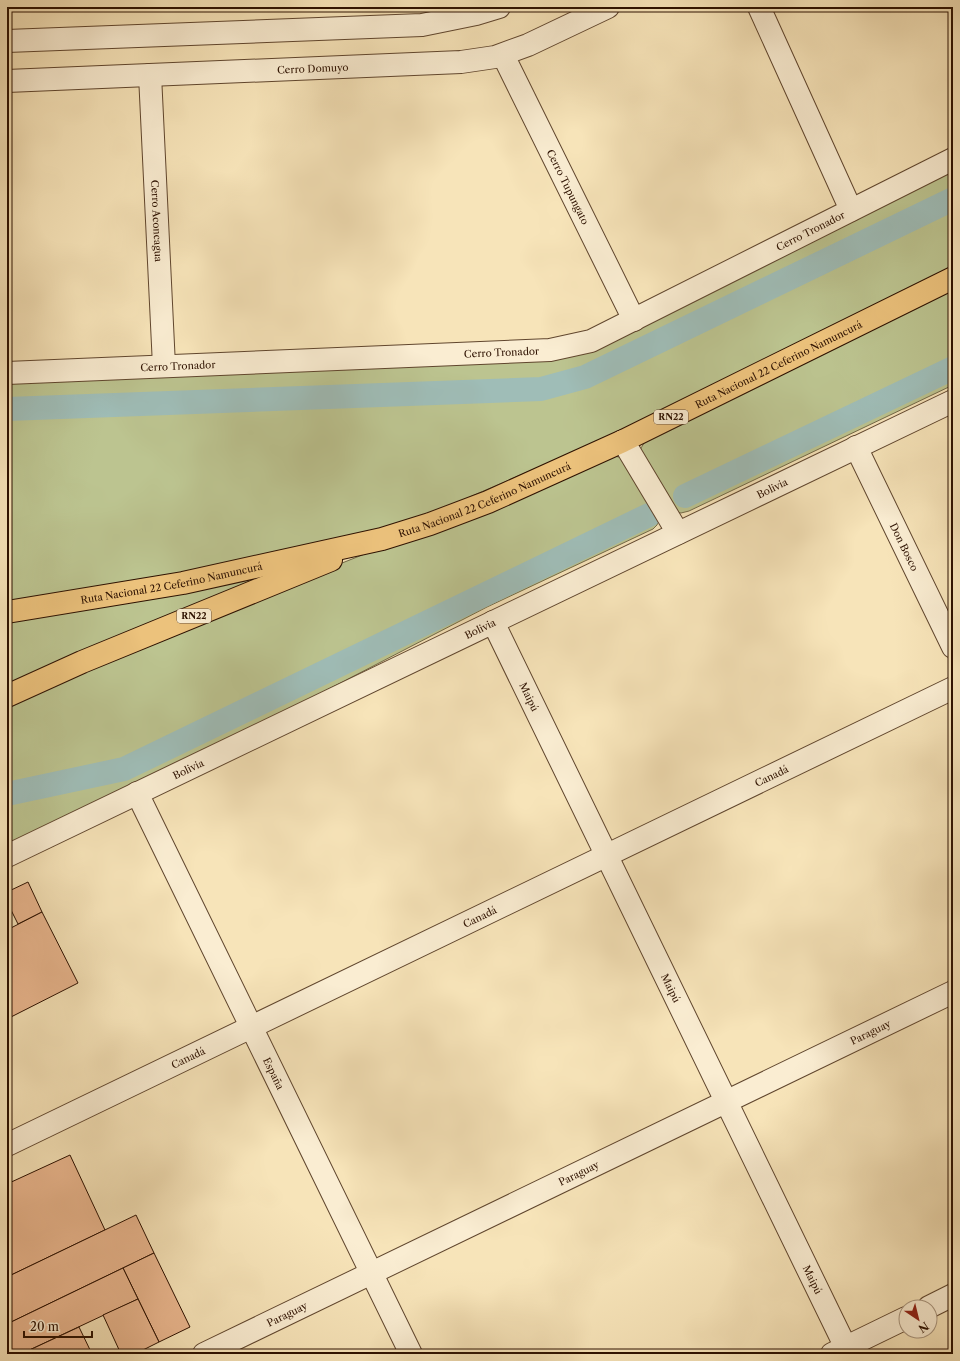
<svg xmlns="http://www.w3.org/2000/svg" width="960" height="1361" viewBox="0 0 960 1361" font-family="'Libre Caslon Text',serif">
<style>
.green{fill:#bcc490;stroke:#746a48}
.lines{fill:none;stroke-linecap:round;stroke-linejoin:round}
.canal{stroke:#9fbdb7;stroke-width:24}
.building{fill:#eab78f;stroke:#2d1100}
.minor-casing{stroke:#60462e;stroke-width:24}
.highway-casing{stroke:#2d1100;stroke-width:24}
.minor{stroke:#faedd2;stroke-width:22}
.highway{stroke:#ecc27c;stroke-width:22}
.labels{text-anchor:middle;stroke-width:3;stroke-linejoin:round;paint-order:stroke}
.shield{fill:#faedd2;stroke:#6a533f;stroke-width:1}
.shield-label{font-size:9px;font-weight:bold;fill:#2d1100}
.street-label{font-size:10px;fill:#2d1100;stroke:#faedd2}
</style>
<rect width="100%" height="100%" fill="#f7e4b9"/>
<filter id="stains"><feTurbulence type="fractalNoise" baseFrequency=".005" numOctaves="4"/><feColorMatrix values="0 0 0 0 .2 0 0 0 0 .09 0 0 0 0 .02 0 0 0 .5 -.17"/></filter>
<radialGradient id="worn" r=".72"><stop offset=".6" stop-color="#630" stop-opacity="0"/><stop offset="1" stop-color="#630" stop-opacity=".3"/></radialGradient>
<g class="green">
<path d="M953 167V268L617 433 426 516 379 530 182 577 7 606V380L563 356Z"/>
<path d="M953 285V385L689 511 681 513 676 512 639 454 641 448 646 440Z"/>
<path d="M615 456 622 458 659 518 657 525 653 529 487 607 136 789 7 850V702C207 615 411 535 615 456Z"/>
<path d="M284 570 7 692V615Z"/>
</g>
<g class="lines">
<g class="canal">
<path d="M7 409 541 389 585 377 953 199"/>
<path d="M685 496 953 368"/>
<path d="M7 794 124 769 649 515"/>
</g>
</g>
<g class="building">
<path d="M28 882 42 912 18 924 7 902V892Z"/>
<path d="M42 912 78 983 7 1019V930Z"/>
<path d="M70 1155 105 1230 7 1277V1184Z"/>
<path d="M136 1215 154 1253 7 1324V1277Z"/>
<path d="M154 1253 190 1327 159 1342 123 1268Z"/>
<path d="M123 1268 138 1299 21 1354H13L7 1340V1324Z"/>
<path d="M138 1299 159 1342 135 1354H121L103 1315Z"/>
<path d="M79 1327 92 1354H21Z"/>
</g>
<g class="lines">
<defs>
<g id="minor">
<path d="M759 7 851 210"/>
<path d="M7 41 422 25 476 14 499 7"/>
<path id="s1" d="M503 55 634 320"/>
<path id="s2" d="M150 75 164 366"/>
<path id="s3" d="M7 81 461 62 495 57 528 45 608 7"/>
<path id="s4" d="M7 373 550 350 591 341 953 159"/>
<path d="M623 441 678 533"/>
<path id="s5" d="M856 447 953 647"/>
<path id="s6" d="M493 622 849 1354"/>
<path id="s7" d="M137 793 411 1354"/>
<path id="s8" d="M7 856 953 401"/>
<path id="s9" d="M7 1145 953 688"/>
<path d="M929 1307 953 1295"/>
<path id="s10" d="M204 1354 953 992"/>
<path d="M832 1354 906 1318"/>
</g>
<g id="highway">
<path id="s11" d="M7 612 183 583 382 539 430 524 488 502 623 441 953 278"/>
<path d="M7 696 82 662 331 560"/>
</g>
</defs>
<use href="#minor" class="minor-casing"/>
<use href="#highway" class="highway-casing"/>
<use href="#minor" class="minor"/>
<use href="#highway" class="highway"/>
</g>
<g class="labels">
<g class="shield">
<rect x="654" y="410" width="34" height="14" rx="3"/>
<rect x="177" y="609" width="34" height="14" rx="3"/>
</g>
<g class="shield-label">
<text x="671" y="420">RN22</text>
<text x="194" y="619">RN22</text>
</g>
<g class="street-label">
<text dy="4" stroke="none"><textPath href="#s3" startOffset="306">Cerro Domuyo</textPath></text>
<text dy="4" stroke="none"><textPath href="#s1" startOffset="147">Cerro Tupungato</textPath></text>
<text dy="4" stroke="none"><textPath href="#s2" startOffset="146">Cerro Aconcagua</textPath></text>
<text dy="4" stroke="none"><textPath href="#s4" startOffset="831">Cerro Tronador</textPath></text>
<text dy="4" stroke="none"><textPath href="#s4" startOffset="495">Cerro Tronador</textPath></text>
<text dy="4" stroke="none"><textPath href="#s11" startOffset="816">Ruta Nacional 22 Ceferino Namuncurá</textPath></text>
<text dy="4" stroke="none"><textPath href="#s4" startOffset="171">Cerro Tronador</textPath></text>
<text dy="4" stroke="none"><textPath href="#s8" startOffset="849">Bolivia</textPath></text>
<text dy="4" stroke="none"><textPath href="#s11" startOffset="492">Ruta Nacional 22 Ceferino Namuncurá</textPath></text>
<text dy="4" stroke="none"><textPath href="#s5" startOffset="111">Don Bosco</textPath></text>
<text dy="4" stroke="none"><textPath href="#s11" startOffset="167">Ruta Nacional 22 Ceferino Namuncurá</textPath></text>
<text dy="4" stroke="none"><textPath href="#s8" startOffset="525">Bolivia</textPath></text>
<text dy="4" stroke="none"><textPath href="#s6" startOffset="83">Maipú</textPath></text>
<text dy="4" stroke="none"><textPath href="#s8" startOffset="201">Bolivia</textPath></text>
<text dy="4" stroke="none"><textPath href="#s9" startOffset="849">Canadá</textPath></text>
<text dy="4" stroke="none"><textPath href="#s9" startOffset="525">Canadá</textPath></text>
<text dy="4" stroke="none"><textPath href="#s6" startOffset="407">Maipú</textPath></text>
<text dy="4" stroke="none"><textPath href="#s10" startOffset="740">Paraguay</textPath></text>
<text dy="4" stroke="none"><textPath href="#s9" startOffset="201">Canadá</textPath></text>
<text dy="4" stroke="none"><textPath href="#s7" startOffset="312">España</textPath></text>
<text dy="4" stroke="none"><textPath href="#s10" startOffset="416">Paraguay</textPath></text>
<text dy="4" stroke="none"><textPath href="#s6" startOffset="731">Maipú</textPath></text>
<text dy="4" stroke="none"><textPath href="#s10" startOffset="92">Paraguay</textPath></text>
</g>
</g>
<rect width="960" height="1361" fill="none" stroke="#f7e4b9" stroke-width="24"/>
<rect x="8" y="8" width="944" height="1345" fill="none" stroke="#2d1100" stroke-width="2"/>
<rect x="12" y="12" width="936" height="1337" fill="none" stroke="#2d1100"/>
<g transform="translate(918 1319) rotate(145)"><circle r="19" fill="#faedd2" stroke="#a8957e"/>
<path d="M0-3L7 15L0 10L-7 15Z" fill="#8f2418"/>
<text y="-6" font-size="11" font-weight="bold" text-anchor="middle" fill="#2d1100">N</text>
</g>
<path d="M24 1331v6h68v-6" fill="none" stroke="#2d1100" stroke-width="2"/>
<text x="30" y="1331" font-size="12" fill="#2d1100" stroke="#faedd2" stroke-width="3" paint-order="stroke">20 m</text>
<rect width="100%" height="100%" filter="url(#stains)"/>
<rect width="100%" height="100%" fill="url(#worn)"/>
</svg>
